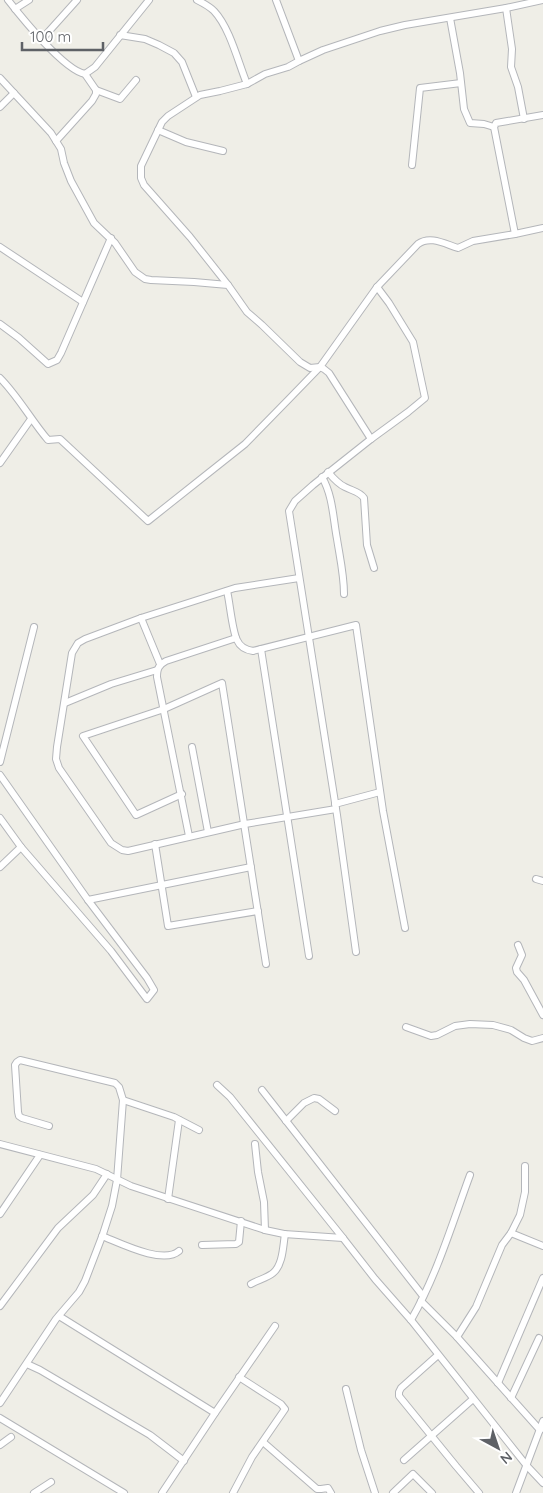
<svg xmlns="http://www.w3.org/2000/svg" width="543" height="1493" viewBox="0 0 543 1493" font-family="Quicksand,sans-serif">
<style>
.lines{fill:none;stroke-linecap:round;stroke-linejoin:round}
.minor-casing{stroke:#b4b6ba;stroke-width:8}
.minor{stroke:#fff;stroke-width:6}
</style>
<rect width="100%" height="100%" fill="#efeee7"/>
<g class="lines">
<defs>
<g id="minor">
<path d="M8 0C22 18 64 70 85 74L96 90V94L92 101 56 141"/>
<path d="M197 0C203 3 209 6 214 11 230 28 238 62 247 84"/>
<path d="M276 0 299 61"/>
<path d="M506 8 512 49 511 67 518 87 524 119"/>
<path d="M15 9 29 0"/>
<path d="M450 18 460 73 464 109 470 123 484 124 494 127"/>
<path d="M120 35 145 39 159 45 174 53 182 62 196 97"/>
<path d="M42 39 77 0"/>
<path d="M85 74 95 67 149 0"/>
<path d="M0 78 51 133 61 149 64 163 71 181 94 223 115 243 135 272 145 279 151 280 194 282 228 285 247 312 262 325 300 362 310 368 320 367 324 369 329 373 371 439 313 485 295 501 289 511 337 815 356 952"/>
<path d="M96 90 120 99 136 80"/>
<path d="M0 107 14 93"/>
<path d="M494 127 515 234 543 228"/>
<path d="M494 127 496 123 543 115"/>
<path d="M158 130 186 142 223 151"/>
<path d="M412 165 420 88 461 83"/>
<path d="M0 247 83 302"/>
<path d="M228 285 190 237 144 185 141 178V166L162 122 168 116 200 95 220 91 247 84 265 74 288 67 299 61 323 50 380 31 405 25 506 8 543 0"/>
<path d="M0 324 19 338 48 364 57 360 61 353 111 238"/>
<path d="M0 378C18 396 31 420 48 440L60 439 148 521 245 444 288 400 320 367 377 287 418 244C430 235 445 244 458 248L473 241 515 234"/>
<path d="M371 439 408 412 425 398 413 342 389 303 377 287"/>
<path d="M0 463 31 419"/>
<path d="M328 472C333 478 338 484 345 487 352 491 359 491 364 498L367 545 374 568"/>
<path d="M322 477C333 496 333 518 337 539 340 558 344 575 344 594"/>
<path d="M299 578 235 588 141 618 85 639 78 643 72 653 57 747 56 759 59 768 111 843 122 850 128 851 245 824 336 809"/>
<path d="M227 591C230 603 232 630 237 640 240 647 246 650 253 651L356 625 383 811 405 928"/>
<path d="M141 618 160 664"/>
<path d="M261 649 309 956"/>
<path d="M65 703 111 684 157 670"/>
<path d="M192 747 208 832"/>
<path d="M0 762 34 627"/>
<path d="M0 775 88 900 147 978 154 990 147 999 111 951 21 847 0 818"/>
<path d="M182 794 136 815 83 736 164 709 222 683 266 964"/>
<path d="M335 804 380 792"/>
<path d="M189 836 157 677C157 668 159 665 166 661L236 638"/>
<path d="M155 844 168 926 258 911"/>
<path d="M0 867 21 847"/>
<path d="M536 879 543 881"/>
<path d="M88 900 251 867"/>
<path d="M518 945 522 955 516 968 517 972 524 980 543 1015"/>
<path d="M406 1027 431 1036 437 1035 455 1026 470 1024 493 1025 511 1030 524 1038 532 1041 543 1038"/>
<path d="M217 1085 230 1097 343 1238"/>
<path d="M262 1090 423 1296"/>
<path d="M123 1100 174 1117 199 1130"/>
<path d="M286 1121 304 1103 314 1098 319 1099 335 1111"/>
<path d="M0 1144 96 1169 131 1186 265 1230 284 1234 343 1238 375 1279 411 1320 527 1466 543 1483"/>
<path d="M255 1144 258 1172 264 1202 265 1230"/>
<path d="M168 1199 179 1120"/>
<path d="M0 1214 40 1155"/>
<path d="M511 1233 543 1246"/>
<path d="M102 1236C120 1243 163 1265 179 1251"/>
<path d="M202 1245 236 1244 239 1242 241 1221"/>
<path d="M251 1284C258 1280 267 1278 273 1273 283 1265 283 1246 285 1234"/>
<path d="M421 1301 457 1337 476 1307 502 1245 511 1233 520 1215 525 1192V1166"/>
<path d="M0 1306 58 1228 93 1195 107 1174"/>
<path d="M59 1316 215 1413"/>
<path d="M411 1320C437 1275 452 1224 470 1175"/>
<path d="M457 1337 540 1430"/>
<path d="M438 1355 401 1388 399 1392V1396L456 1466 479 1493"/>
<path d="M27 1364 40 1370 150 1435 184 1461"/>
<path d="M498 1383 543 1278"/>
<path d="M346 1389 361 1450 375 1493"/>
<path d="M511 1398 539 1338"/>
<path d="M0 1403 56 1319 79 1292 85 1281 103 1234 112 1206 117 1180 123 1100 119 1087 115 1083 20 1060 17 1062 15 1065 18 1112 19 1116 22 1118 49 1126"/>
<path d="M0 1418 124 1493"/>
<path d="M263 1442 317 1489H321L328 1488 331 1493"/>
<path d="M0 1445 11 1437"/>
<path d="M404 1460 473 1399"/>
<path d="M34 1493 51 1482"/>
<path d="M162 1493 215 1413 275 1326"/>
<path d="M233 1493 252 1457 285 1409 281 1404 239 1377"/>
<path d="M393 1493 413 1474 432 1493"/>
<path d="M516 1493 543 1421"/>
</g>
</defs>
<use href="#minor" class="minor-casing"/>
<use href="#minor" class="minor"/>
</g>
<g transform="translate(498 1448) rotate(140)" stroke="#ffffff" stroke-width="4" paint-order="stroke">
<path d="M0-4L9 19L0 12L-9 19Z" fill="#5e6166"/>
<text y="-8" font-size="14" font-weight="bold" text-anchor="middle" fill="#5e6166">N</text>
</g>
<path d="M22 42v8h81v-8" fill="none" stroke="#5e6166" stroke-width="2.5"/>
<text x="30" y="42" font-size="15" fill="#5e6166" stroke="#ffffff" stroke-width="4" paint-order="stroke">100 m</text>
</svg>
